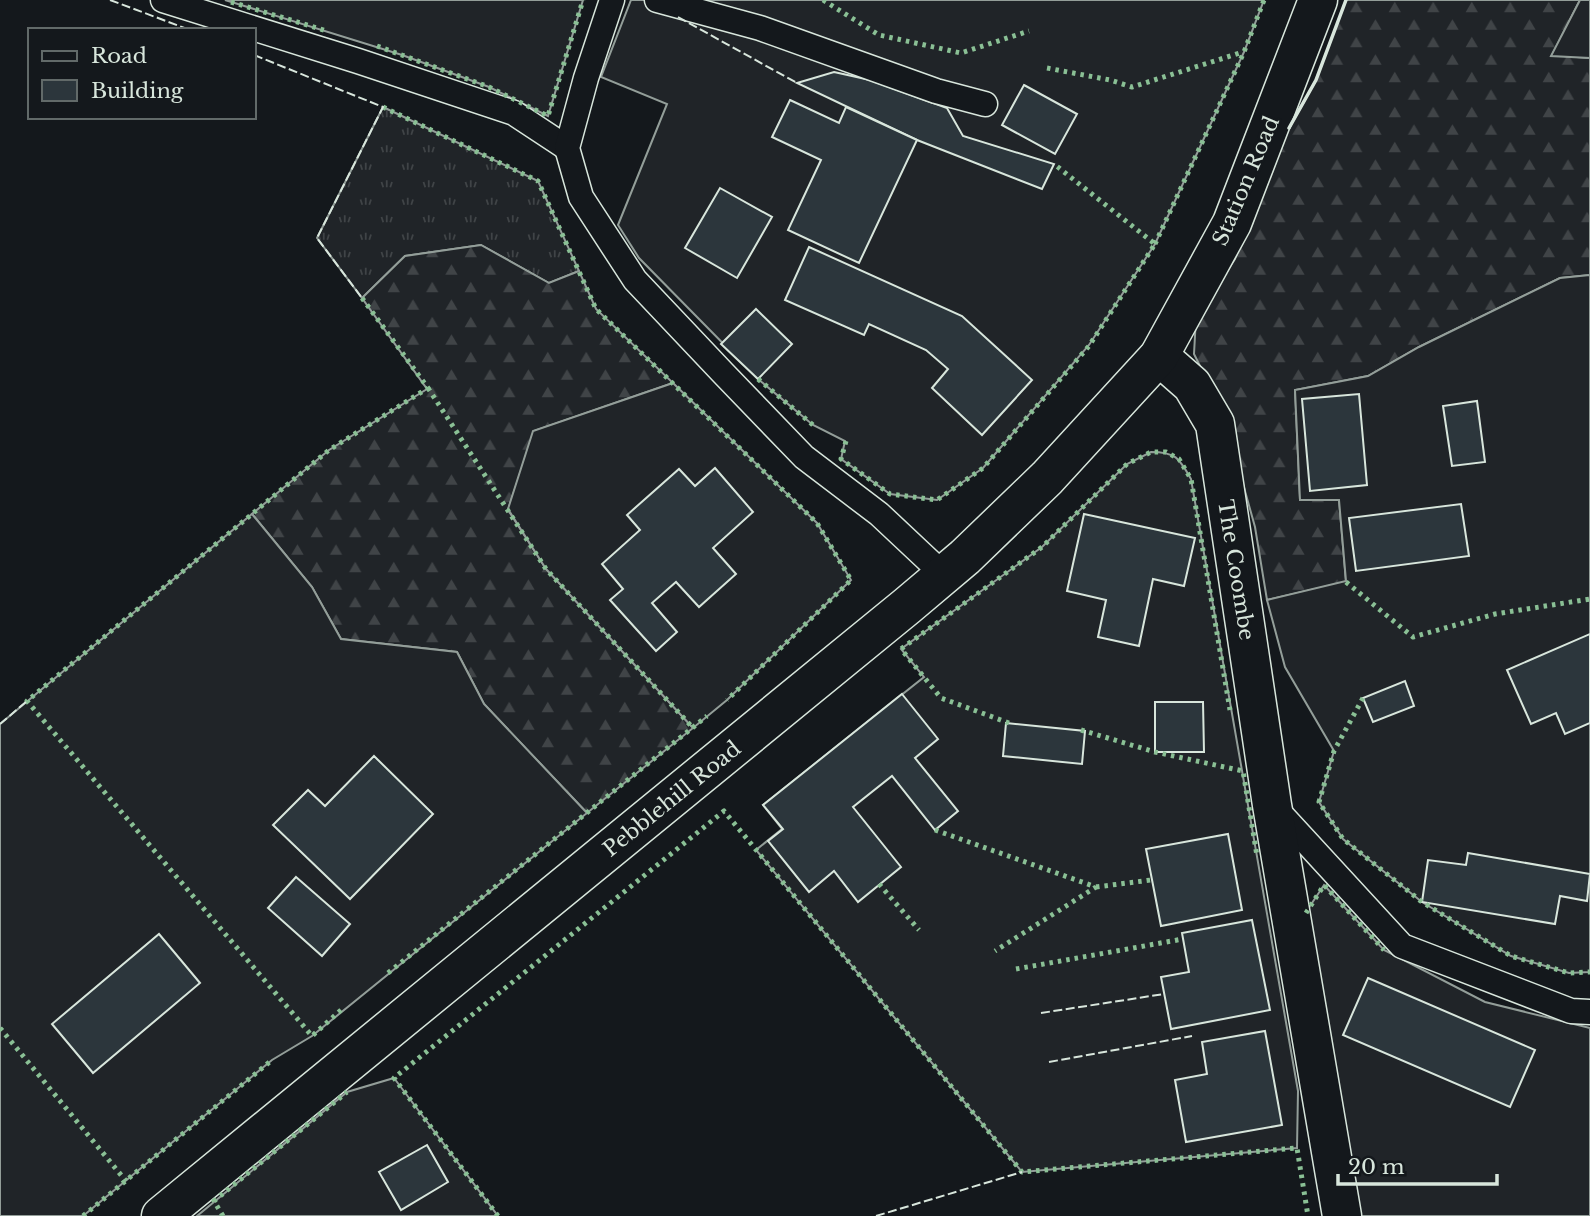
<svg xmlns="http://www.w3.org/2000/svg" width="1590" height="1216" viewBox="0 0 1590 1216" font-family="'Libre Baskerville',serif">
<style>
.grass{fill:url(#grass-tufts);stroke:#939e99;stroke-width:2}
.forest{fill:url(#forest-firs);stroke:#939e99;stroke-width:2}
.garden{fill:#202428;stroke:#939e99;stroke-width:2}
.building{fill:#2c363c;stroke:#d8e6dc;stroke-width:2}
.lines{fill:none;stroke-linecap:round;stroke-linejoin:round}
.lane-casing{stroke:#d8e6dc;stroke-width:27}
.street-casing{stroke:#d8e6dc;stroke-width:41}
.secondary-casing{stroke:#d8e6dc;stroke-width:41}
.lane{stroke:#14181c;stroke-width:24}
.street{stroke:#14181c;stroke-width:38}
.secondary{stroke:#14181c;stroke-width:38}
.hedge{stroke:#8ac095;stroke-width:5;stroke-dasharray:3.5 5;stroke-linecap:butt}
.fence{stroke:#d8e6dc;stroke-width:2;stroke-dasharray:9 3.5;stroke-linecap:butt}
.wall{stroke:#d8e6dc;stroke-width:3.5}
.labels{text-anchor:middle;stroke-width:5;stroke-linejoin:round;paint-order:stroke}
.street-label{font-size:21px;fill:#d8e6dc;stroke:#14181c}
</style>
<defs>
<pattern id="grass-tufts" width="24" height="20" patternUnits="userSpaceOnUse" patternTransform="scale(1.75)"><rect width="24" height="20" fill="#202428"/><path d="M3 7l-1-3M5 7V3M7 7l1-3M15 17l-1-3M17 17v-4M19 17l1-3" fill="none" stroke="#404447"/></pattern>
<pattern id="forest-firs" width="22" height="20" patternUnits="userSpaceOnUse" patternTransform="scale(1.75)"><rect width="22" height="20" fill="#202428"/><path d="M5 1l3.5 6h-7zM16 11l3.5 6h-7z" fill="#404447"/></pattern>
</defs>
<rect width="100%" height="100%" fill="#14181c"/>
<path class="grass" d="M383 107 538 181 579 271 549 283 481 245 405 256 362 298 317 238Z"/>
<g class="forest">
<path d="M1346 0H1580L1552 55 1590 58V275L1560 278 1419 347 1368 376 1295 390 1300 500H1339L1346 582 1267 600 1255 527 1223 412 1194 354 1196 317 1235 259 1272 159 1316 80Z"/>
<path d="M481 245 549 283 579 271 596 309 673 383 534 431 508 510 546 569 693 728 587 813 484 704 457 652 341 639 312 587 252 514 329 450 427 389 362 298 405 256Z"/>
</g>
<g class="garden">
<path d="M225 0H583L548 116 489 87 402 55Z"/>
<path d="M631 0H1264L1244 52 1155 244 1089 345 983 468 937 500 890 494 841 459 845 441 813 425 758 379 639 258 618 225 667 104 601 77Z"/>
<path d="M1580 0H1590V58L1551 56Z"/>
<path d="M1590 275V972L1569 973 1511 956 1422 902 1343 839 1319 802 1334 751 1285 667 1267 600 1346 581 1339 500H1300L1295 390 1368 376 1419 347 1560 278Z"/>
<path d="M673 383 817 523 851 580 727 700 693 728 546 569 508 509 533 431Z"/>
<path d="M1151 452C1176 452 1179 458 1191 479L1298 1091 1297 1148 1022 1172 756 850 782 829 763 805 924 677 901 649 1042 547 1127 464Z"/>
<path d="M252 514 312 587 341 639 457 652 484 704 587 813 312 1036 272 1060 83 1216H0V724Z"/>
<path d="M1324 885 1384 950 1485 1002 1590 1028V1216H1360L1306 912Z"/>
<path d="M394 1078 498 1216H197L347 1092Z"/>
</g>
<g class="building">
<path d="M834 72 870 80 947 108 963 136 1054 164 1042 189 917 140 797 83Z"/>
<path d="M1024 85 1077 114 1055 154 1002 125Z"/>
<path d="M790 100 839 123 846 107 917 140 859 263 788 230 821 160 772 137Z"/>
<path d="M720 188 772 217 737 278 685 248Z"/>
<path d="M809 247 962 316 1032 380 982 435 932 388 948 369 926 350 869 324 864 335 785 300Z"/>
<path d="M756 309 792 344 758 379 721 344Z"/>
<path d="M1359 394 1367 485 1310 491 1302 399Z"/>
<path d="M1477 401 1485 462 1452 466 1443 406Z"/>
<path d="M715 468 753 512 713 548 736 574 699 607 676 582 652 603 677 632 656 651 610 600 623 589 602 564 640 530 627 515 679 469 695 486Z"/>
<path d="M1461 504 1469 556 1356 571 1349 518Z"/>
<path d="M1084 514 1195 538 1184 586 1153 579 1139 646 1098 637 1106 600 1067 591Z"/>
<path d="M1590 634V723L1565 734 1556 713 1531 724 1507 670Z"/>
<path d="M1405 681 1414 706 1373 722 1363 698Z"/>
<path d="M902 694 938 739 915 758 958 811 935 830 892 776 853 807 901 867 858 902 834 871 809 892 768 841 783 829 763 805Z"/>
<path d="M1155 702H1203L1204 752H1155Z"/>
<path d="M1006 723 1085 731 1082 764 1003 756Z"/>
<path d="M374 756 433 814 350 899 273 825 308 790 325 806Z"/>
<path d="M1228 834 1242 910 1161 926 1146 849Z"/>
<path d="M1468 853 1590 874 1587 901 1560 896 1555 924 1422 902 1428 860 1466 865Z"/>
<path d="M296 877 350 924 322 956 268 908Z"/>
<path d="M1252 920 1270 1010 1171 1029 1161 977 1189 972 1182 933Z"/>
<path d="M159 934 200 983 93 1073 52 1024Z"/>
<path d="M1368 978 1535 1050 1510 1107 1343 1035Z"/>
<path d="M1265 1031 1282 1125 1186 1142 1175 1080 1207 1074 1202 1042Z"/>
<path d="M427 1145 448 1182 401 1210 379 1172Z"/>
</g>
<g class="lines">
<defs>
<g id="lane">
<path d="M163 0 358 61 514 113 567 148"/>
<path d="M612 0 586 78 567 148 581 197 635 280 723 373 804 457 879 514 944 575"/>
<path d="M657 0 760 28 936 91 985 104"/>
<path d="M1275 808 1402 946 1571 1011 1590 1012"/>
</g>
<path id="street" d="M1159 356 1192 385 1215 424 1272 805 1342 1216"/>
<path id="secondary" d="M161 1216 907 606 965 557 1047 478 1159 356 1232 223 1318 0"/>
</defs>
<use href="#lane" class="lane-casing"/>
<use href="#street" class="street-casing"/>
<use href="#secondary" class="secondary-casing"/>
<use href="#lane" class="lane"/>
<use href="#street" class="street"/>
<use href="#secondary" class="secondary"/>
<g class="hedge">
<path d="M823 0 879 35 961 53 1029 31"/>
<path d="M231 2 327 31"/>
<path d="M377 46 489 87 548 116 583 0"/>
<path d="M1047 68 1110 80 1132 87 1243 52"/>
<path d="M383 107 538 181 596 309 817 523 851 580 727 700"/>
<path d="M1155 244 1244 52 1264 0"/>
<path d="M758 379 813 425"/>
<path d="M428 388 546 569 693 728"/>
<path d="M846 441 841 459 890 494 937 500 983 468 1089 346 1155 244 1054 164"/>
<path d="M1346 582 1413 637 1495 614 1590 599"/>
<path d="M1363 698 1334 751 1319 802 1343 839 1422 902 1511 956 1569 973 1590 972"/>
<path d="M1009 723 941 698 901 649 1042 547 1127 464 1151 452H1166L1179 459 1191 479 1230 710"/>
<path d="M1081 730 1155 752 1243 771 1257 856"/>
<path d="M935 830 1096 887 995 951"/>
<path d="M879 884 919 930"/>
<path d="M1096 887 1151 880"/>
<path d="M1306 913 1324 885 1384 950"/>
<path d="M1016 969 1183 939"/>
<path d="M388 973 707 716"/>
<path d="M341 1010 312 1036 27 701 329 450 428 388 362 298"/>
<path d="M0 1028 126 1181"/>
<path d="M83 1216 272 1060"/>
<path d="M223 1216 214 1201 347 1092"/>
<path d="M498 1216 394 1078 724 811 1022 1172 1297 1148 1308 1216"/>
</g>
<g class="fence">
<path d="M110 0 190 30"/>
<path d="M678 17 797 83"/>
<path d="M254 55 383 107 317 238 362 298"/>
<path d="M0 724 27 701"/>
<path d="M1041 1013 1164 994"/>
<path d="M1049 1062 1192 1036"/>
<path d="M876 1216 1022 1172"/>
</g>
<path class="wall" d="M1289 128 1316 80 1346 0"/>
</g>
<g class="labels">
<g class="street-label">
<text transform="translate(1246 181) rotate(-67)" y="7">Station Road</text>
<text transform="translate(1236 570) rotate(81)" y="7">The Coombe</text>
<text transform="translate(672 799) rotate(-39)" y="7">Pebblehill Road</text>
</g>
</g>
<rect x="28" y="28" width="228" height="91" fill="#14181c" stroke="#626a69" stroke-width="2"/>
<rect x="42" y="51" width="35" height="10" fill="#14181c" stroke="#626a69" stroke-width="2"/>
<text x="91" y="63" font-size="21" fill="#d8e6dc">Road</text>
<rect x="42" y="80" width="35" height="21" fill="#2c363c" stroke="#626a69" stroke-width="2"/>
<text x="91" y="98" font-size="21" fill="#d8e6dc">Building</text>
<path d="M1338 1174v10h159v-10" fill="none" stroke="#d8e6dc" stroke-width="3.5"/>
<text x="1348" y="1174" font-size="21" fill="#d8e6dc" stroke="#14181c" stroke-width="5" paint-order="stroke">20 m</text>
</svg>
